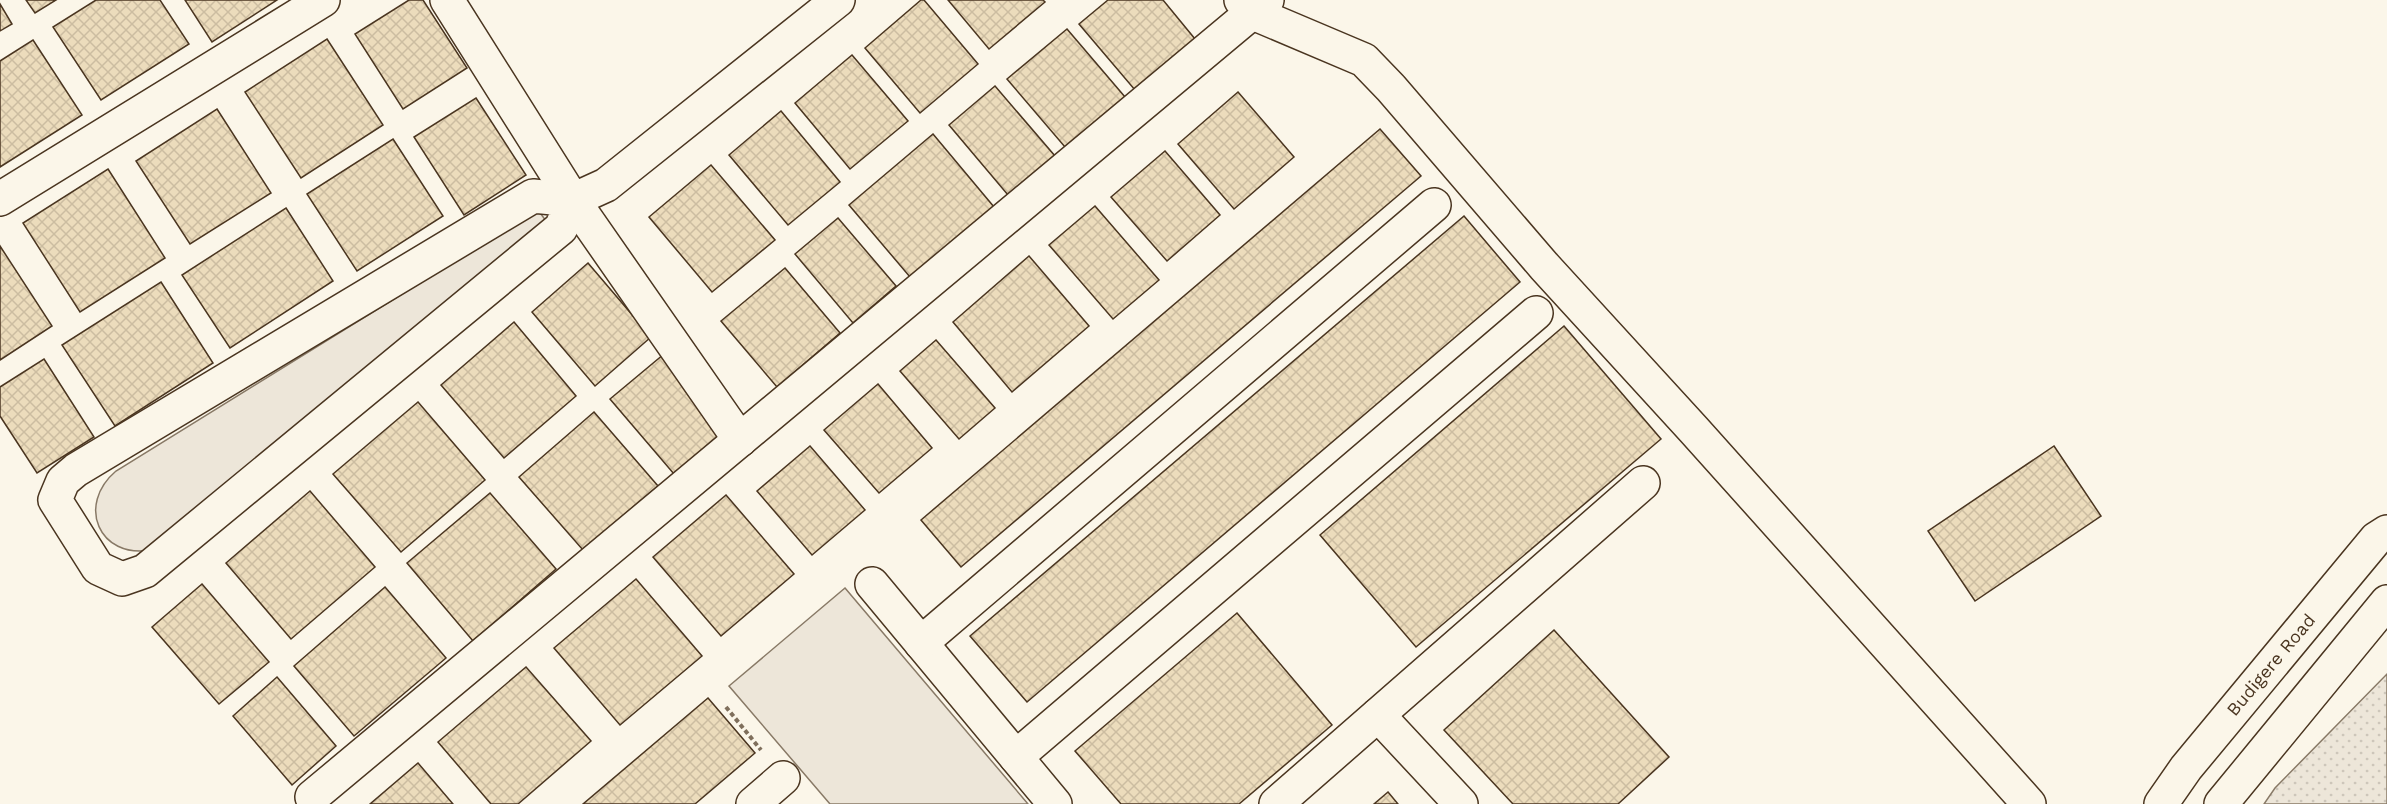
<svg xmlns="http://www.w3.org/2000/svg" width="2387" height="804" viewBox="0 0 2387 804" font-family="'Work Sans',sans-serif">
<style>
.grass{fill:url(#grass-dots);stroke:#887966;stroke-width:1.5}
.green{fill:#ede6d9;stroke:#887966;stroke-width:1.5}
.building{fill:url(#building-cross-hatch);stroke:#4a3520;stroke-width:1.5}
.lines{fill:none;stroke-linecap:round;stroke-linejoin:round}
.minor-casing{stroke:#4a3520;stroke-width:36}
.major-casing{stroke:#4a3520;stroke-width:36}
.path{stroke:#7f6f5c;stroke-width:4;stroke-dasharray:4.5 3;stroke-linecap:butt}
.minor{stroke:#fbf6e9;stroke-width:33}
.major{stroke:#fbf6e9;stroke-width:33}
.labels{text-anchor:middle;stroke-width:4.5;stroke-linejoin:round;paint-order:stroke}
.street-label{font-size:18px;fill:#4a3520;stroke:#fbf6e9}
</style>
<defs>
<pattern id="grass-dots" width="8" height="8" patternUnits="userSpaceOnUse" patternTransform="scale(1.5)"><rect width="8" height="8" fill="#ede6d9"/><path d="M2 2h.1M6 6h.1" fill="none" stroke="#cdc6ba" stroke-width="1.8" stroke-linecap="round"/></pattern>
<pattern id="building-cross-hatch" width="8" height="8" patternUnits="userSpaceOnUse" patternTransform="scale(1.5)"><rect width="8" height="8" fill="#ecdcbc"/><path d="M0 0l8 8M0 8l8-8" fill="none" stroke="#ccbda1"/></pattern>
</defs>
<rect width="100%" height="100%" fill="#fbf6e9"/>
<path class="grass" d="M2387 674V804H2264L2275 788Z"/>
<g class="green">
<path d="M538 210 549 225 151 550C99 559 76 505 116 471Z"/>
<path d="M845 588 1028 804H830L729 686Z"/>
</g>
<g class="building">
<path d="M26 0H56L35 13Z"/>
<path d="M96 0H160L189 44 101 100 53 27Z"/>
<path d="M185 0H277L212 42Z"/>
<path d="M409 0H423L467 68 403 109 355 34Z"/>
<path d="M921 0H924L978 64 920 113 865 48Z"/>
<path d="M948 0H1043L1045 2 989 49Z"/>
<path d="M1108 0H1163L1195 39 1135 90 1079 24Z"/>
<path d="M0 4 12 24 0 31Z"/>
<path d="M1067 29 1125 97 1065 147 1007 79Z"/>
<path d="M327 39 383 125 301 178 245 92Z"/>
<path d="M33 40 82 115 0 167V61Z"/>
<path d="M852 55 908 121 850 169 795 103Z"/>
<path d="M995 86 1055 156 1008 195 949 125Z"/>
<path d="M1238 92 1294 157 1234 209 1178 144Z"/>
<path d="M476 98 526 175 464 215 414 137Z"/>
<path d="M217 109 271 193 190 244 136 161Z"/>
<path d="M781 111 840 182 788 225 729 155Z"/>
<path d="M1380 129 1421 176 961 567 921 520Z"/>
<path d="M933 134 994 207 910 277 849 205Z"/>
<path d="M393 139 443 216 357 271 307 194Z"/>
<path d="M1165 151 1220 215 1167 261 1111 197Z"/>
<path d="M711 165 775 240 712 292 649 217Z"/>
<path d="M108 169 165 258 80 312 23 223Z"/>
<path d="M1095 206 1159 280 1113 319 1049 245Z"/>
<path d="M286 208 333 281 230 348 182 275Z"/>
<path d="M1464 216 1520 282 1027 702 970 636Z"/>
<path d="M838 218 896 286 853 323 795 254Z"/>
<path d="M0 246 52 326 0 360Z"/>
<path d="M1029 256 1089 326 1012 392 953 322Z"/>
<path d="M588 263 651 337 595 386 532 312Z"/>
<path d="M785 268 840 333 777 387 721 321Z"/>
<path d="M161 282 213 363 115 426 62 345Z"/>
<path d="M514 322 576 396 504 458 441 385Z"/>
<path d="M1564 326 1661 439 1416 647 1320 535Z"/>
<path d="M936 340 995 408 959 439 900 371Z"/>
<path d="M664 354 728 428 674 474 610 399Z"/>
<path d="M44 359 94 437 37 473 0 416V387Z"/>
<path d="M878 384 932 448 879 493 824 430Z"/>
<path d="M418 402 485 480 401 552 333 474Z"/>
<path d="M594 412 658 486 583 550 519 477Z"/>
<path d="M810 446 865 510 812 555 757 491Z"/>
<path d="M2054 446 2101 516 1975 601 1928 531Z"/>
<path d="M310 491 375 567 291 639 226 563Z"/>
<path d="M490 493 556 569 473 641 407 563Z"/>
<path d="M726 495 794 574 721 636 653 557Z"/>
<path d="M636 579 702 656 620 725 554 648Z"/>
<path d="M202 584 269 662 219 704 152 627Z"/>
<path d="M385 587 446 658 354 736 294 666Z"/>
<path d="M1237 613 1332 725 1239 804H1121L1075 751Z"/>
<path d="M1554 630 1669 757 1618 804H1513L1444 730Z"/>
<path d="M526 667 591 741 518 804H491L438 742Z"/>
<path d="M277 677 336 746 292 785 233 716Z"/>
<path d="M708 698 755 753 695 804H583Z"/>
<path d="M418 763 453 804H370Z"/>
<path d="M1388 792 1398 804H1374Z"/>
</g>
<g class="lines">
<defs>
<g id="minor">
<path d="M447 0 573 200 740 440"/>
<path d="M1241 0 1253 13 1364 60 1391 88 1544 266 1694 430 2029 804"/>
<path d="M0 199 323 0"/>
<path d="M573 200 561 228 145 571 122 579 98 568 55 500 63 481 76 470 533 196 573 200 606 185 838 0"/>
<path d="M872 584 1055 804"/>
<path d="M921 643 1434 205"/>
<path d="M1378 715 1461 804"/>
<path d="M1016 757 1536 313"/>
<path d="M312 797 1267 0"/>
<path d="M753 804 783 778"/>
<path d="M1276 804 1643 483"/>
</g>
<g id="major">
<path d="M2161 804 2186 768 2376 539 2387 532"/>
<path d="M2221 804 2387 602"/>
</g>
</defs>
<use href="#minor" class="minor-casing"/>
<use href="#major" class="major-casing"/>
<path class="path" d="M726 707 761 750"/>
<use href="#minor" class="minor"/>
<use href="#major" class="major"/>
</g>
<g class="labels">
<g class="street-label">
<text transform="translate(2271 665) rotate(-50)" y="6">Budigere Road</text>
</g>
</g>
</svg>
